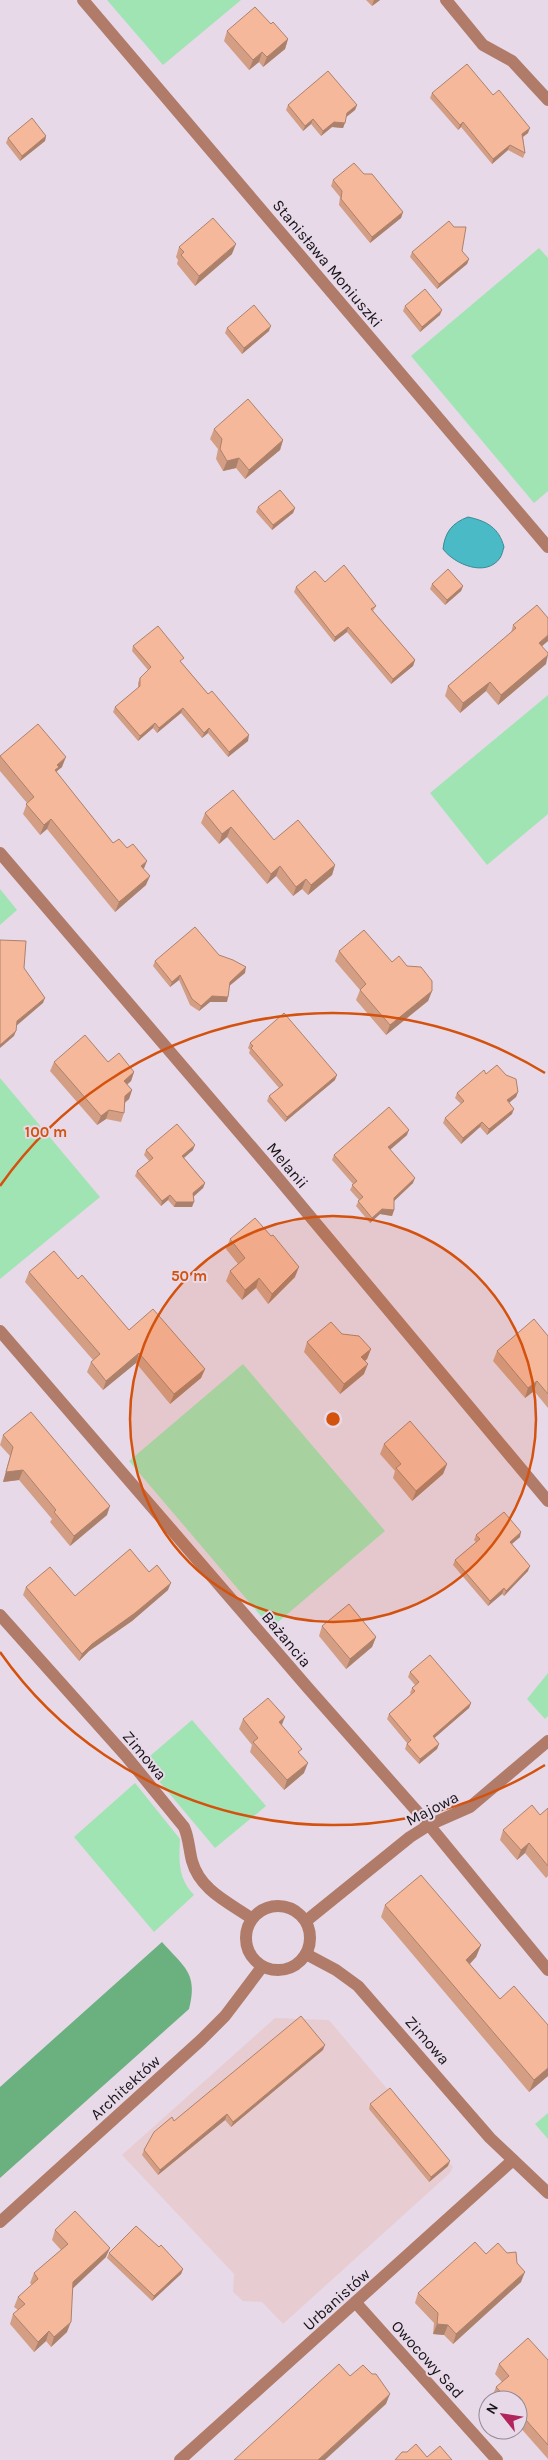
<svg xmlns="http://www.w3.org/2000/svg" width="548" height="2460" viewBox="0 0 548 2460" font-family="Karla,sans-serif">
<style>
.industrial{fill:#e7cdd1}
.green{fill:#a1e4b3}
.forest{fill:#6bb180}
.water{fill:#4abbc6;stroke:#3b8992}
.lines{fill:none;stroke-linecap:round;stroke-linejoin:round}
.minor{stroke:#b17b69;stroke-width:12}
.wall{fill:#d49e85}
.shaded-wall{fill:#ac816c}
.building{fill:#f6b89b;stroke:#ac816c}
.ring{fill:none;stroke:#d3520d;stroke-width:2.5}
.labels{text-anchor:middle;stroke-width:4;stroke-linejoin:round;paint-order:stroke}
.street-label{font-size:16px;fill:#171318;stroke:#e7d9e8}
.centre{fill:#d3520d;stroke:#e7d9e8;stroke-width:2.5}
.ring-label{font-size:15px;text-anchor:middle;font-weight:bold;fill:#d3520d;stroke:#e7d9e8;stroke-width:4;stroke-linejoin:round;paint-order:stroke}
</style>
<rect width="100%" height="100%" fill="#e7d9e8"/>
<path class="industrial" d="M275 2018 329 2020 453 2167 450 2173 283 2324 262 2302 243 2301 233 2292 234 2274 122 2155Z"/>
<g class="green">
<path d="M107 0H241L163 65Z"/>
<path d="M539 248 548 258V491L534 503 411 356Z"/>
<path d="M548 695V814L487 865 430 793Z"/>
<path d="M0 889 17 910 0 925Z"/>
<path d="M0 1078 100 1197 0 1279Z"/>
<path d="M243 1364 385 1531 271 1628 129 1461Z"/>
<path d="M548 1673V1716L545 1719 527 1699Z"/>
<path d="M192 1720 266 1806 215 1848 143 1762Z"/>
<path d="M135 1783 180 1839C179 1862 178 1878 194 1895L154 1932 74 1837Z"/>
<path d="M548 2113V2139L535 2124Z"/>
</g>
<path class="forest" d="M162 1942C185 1968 198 1973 189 2009L0 2178V2087Z"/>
<path class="water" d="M468 517C487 521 499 528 504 547 503 550 502 555 500 558 486 578 454 564 443 549 445 532 452 523 468 517Z"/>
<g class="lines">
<g class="minor">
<path d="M83 0 548 547"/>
<path d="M446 0 483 45 512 61 548 100"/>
<path d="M0 853 273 1172 548 1501"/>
<path d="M0 1331 308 1688 429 1825 548 1970"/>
<path d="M0 1615 126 1756 184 1827C189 1838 189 1850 192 1861 200 1890 228 1902 251 1918"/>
<circle cx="278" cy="1938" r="32"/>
<path d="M306 1921 410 1837 429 1825 470 1807 548 1741"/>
<path d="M306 1954 336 1970 358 1986 490 2138 548 2193"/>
<path d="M0 2222 201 2040 225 2016 262 1967"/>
<path d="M356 2303 497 2460"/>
<path d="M180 2460 513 2160"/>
</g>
</g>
<g class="wall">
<path d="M366 0H380L372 6Z"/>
<path d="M271 24 288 39 285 49 263 67 259 62 249 70 224 41 227 31Z"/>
<path d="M432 93 493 95 528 133 523 137 525 153 523 158 508 150 492 164 461 127 458 130 430 98Z"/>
<path d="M288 105H357L355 110 346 117 343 128 332 127 321 136 311 124 303 131 286 110Z"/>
<path d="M46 136 45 141 20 161 6 143 8 138Z"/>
<path d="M364 174 403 212 401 218 370 243 339 205 340 197 331 186 333 180Z"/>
<path d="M179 247 232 254 195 286 177 264 178 260 176 257Z"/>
<path d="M462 251 469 259 467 264 437 289 410 257 412 252Z"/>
<path d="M405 306 440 315 420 332 403 311Z"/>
<path d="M227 328 269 331 242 354 225 333Z"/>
<path d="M214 429 283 440 280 450 245 479 236 468 223 471 216 459 218 449 210 439Z"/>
<path d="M258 507 295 508 293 513 272 530 256 512Z"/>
<path d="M325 582 376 606 373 611 415 660 413 666 391 684 347 632 334 642 294 592 296 587Z"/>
<path d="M432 584 463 586 461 591 445 605 430 589Z"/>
<path d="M513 625 548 641 542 646 546 664 498 705 486 691 460 713 445 696 448 686 511 633Z"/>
<path d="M133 646 182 663 248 741 228 757 208 733 202 738 181 713 157 733 153 728 138 741 113 712 115 707 138 688V683L140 678 148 670 132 651Z"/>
<path d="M0 756 62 767 57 771V773L113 843 144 869 146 885 115 912 47 829 40 835 23 814 27 803 0 771Z"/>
<path d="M205 813 274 840 335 865 332 875 308 895 302 889 293 896 276 876 267 884 227 837 219 844 201 823Z"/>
<path d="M339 951 392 962 407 966 432 991 428 1001 386 1035 356 1000 360 990 335 961Z"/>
<path d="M219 955 245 973 229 986 227 1002H210L199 1011 190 1005 179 980 170 987 153 966 155 961Z"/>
<path d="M250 1043 335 1080 285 1122 267 1101 269 1096 279 1088 249 1053 250 1050 248 1048Z"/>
<path d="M54 1062H108L134 1072 131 1081 127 1085 132 1090 129 1099 125 1103 124 1113 121 1122 106 1119 97 1125 50 1071Z"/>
<path d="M486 1074 518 1092 516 1097 509 1103 512 1114 487 1135 480 1127 461 1144 443 1123 445 1118 461 1104 455 1098 457 1093Z"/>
<path d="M407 1135 390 1150 413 1183 394 1201V1210L392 1216 380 1214 370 1223 356 1206 359 1200 350 1190 353 1184 332 1160 334 1155Z"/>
<path d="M146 1150H193L184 1158 205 1183 203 1188 194 1196 192 1207H174L168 1200 161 1206 135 1176 137 1171 149 1161 144 1155Z"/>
<path d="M230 1239 295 1277 268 1304 256 1288 242 1300 226 1281 230 1271 238 1264 226 1249Z"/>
<path d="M29 1272 78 1279 129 1330 205 1369 201 1378 170 1404 136 1363 103 1390 87 1372 91 1362 93 1360 25 1282Z"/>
<path d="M342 1334 371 1349 367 1359 365 1361 364 1374 340 1394 304 1352 307 1342Z"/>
<path d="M548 1336V1408L534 1391 525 1398 493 1361 497 1351Z"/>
<path d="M3 1435 107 1515 70 1546 50 1522 52 1519 19 1480 3 1482 10 1456 0 1445Z"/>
<path d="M384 1444 447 1464 443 1474 412 1501 393 1478 395 1471 380 1454Z"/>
<path d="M476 1535 520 1537 512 1544 528 1571 504 1596 502 1594 488 1606 453 1565 455 1560 476 1542 474 1540Z"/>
<path d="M149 1572 168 1590 132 1621 89 1651 79 1661 23 1595 26 1587 75 1596Z"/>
<path d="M322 1626 376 1637 372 1647 346 1669 319 1636Z"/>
<path d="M410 1672 471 1703 469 1708 434 1738 439 1744 437 1749 419 1764 405 1749 407 1743 387 1719 389 1714 411 1694 410 1693 412 1688 415 1685 408 1677Z"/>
<path d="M243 1719 282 1725 300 1754 304 1773 284 1790 250 1752 252 1745 239 1729Z"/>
<path d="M548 1808V1876L546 1878 525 1853 517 1860 500 1840 503 1830 540 1815Z"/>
<path d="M385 1905 481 1945 476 1957 470 1964 500 1999 548 2025V2076L529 2092 381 1917Z"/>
<path d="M323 2050 231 2127 225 2120 158 2175 142 2155 144 2150 174 2121Z"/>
<path d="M370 2104 448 2166 429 2182 369 2109Z"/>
<path d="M55 2230 106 2257 72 2289 67 2332 51 2347 46 2341 34 2352 10 2324 13 2314 18 2310 14 2307 18 2297 32 2285 30 2283 34 2273 61 2250 52 2240Z"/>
<path d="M109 2253 183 2269 181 2274 152 2301 107 2258Z"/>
<path d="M486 2254 517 2263 521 2282 453 2344 444 2335 433 2334 434 2323 415 2303 418 2293Z"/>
<path d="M548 2360V2459L518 2425V2400H495L492 2397 496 2387 502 2382 495 2374 499 2364Z"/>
</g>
<g class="shaded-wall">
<path d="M374 0H380L372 6Z"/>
<path d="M288 39 285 49 263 67 267 57Z"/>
<path d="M262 52 259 62 249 70 253 60Z"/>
<path d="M357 105 355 110 345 118 347 113Z"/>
<path d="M313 119 311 124 303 131 305 126Z"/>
<path d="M334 122 345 123 343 128 332 127 321 136 323 131Z"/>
<path d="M463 122 461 127 458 130 460 125Z"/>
<path d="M530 128 528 133 520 139 522 134Z"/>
<path d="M46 136 45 141 20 161 22 156Z"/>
<path d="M510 145 508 150 492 164 493 159Z"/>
<path d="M403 212 401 218 370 243 372 237Z"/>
<path d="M236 244 232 254 195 286 199 276Z"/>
<path d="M469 259 467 264 437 289 439 284Z"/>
<path d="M442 310 440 315 420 332 422 327Z"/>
<path d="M271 326 269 331 242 354 244 348Z"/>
<path d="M283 440 280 450 245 479 249 470Z"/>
<path d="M239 458 236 468 223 471 227 461Z"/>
<path d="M295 508 293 513 272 530 273 525Z"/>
<path d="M463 586 461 591 445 605 447 600Z"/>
<path d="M348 627 347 632 334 642 335 637Z"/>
<path d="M548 635V641L535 652 539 643Z"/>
<path d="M548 655 546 664 498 705 501 695Z"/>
<path d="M415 660 413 666 391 684 393 679Z"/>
<path d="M490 682 486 691 460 713 463 703Z"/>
<path d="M183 708 181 713 157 733 159 728Z"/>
<path d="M155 723 153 728 138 741 140 736Z"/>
<path d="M209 728 208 733 202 738 204 733Z"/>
<path d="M249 735 248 741 228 757 229 752Z"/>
<path d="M66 757 62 767 57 771 55 776 51 780 57 765Z"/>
<path d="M51 819 47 829 40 835 44 825Z"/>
<path d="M231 827 227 837 219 844 222 834Z"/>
<path d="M147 861 143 871 141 866Z"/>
<path d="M335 865 332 875 308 895 311 885Z"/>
<path d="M280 866 276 876 267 884 271 874Z"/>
<path d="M150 876 146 885 115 912 119 902Z"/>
<path d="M306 879 302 889 293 896 296 887Z"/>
<path d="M246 967 245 973 228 987 230 982Z"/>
<path d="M180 975 179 980 170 987 172 982Z"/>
<path d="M432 991 428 1001 386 1035 390 1025Z"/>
<path d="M212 996 228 997 227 1002H210L199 1011 201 1006Z"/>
<path d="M45 998 43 1003 15 1027 17 1021Z"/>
<path d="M16 1031 14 1036 0 1048V1045Z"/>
<path d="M134 1072 131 1081 120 1090 124 1081Z"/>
<path d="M337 1075 335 1080 285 1122 287 1117Z"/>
<path d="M132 1090 129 1099 121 1105 125 1096Z"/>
<path d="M518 1092 516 1097 505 1106 507 1100Z"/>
<path d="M514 1109 512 1114 487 1135 489 1129Z"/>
<path d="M109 1110 106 1119 97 1125 101 1116Z"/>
<path d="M482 1122 480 1127 461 1144 463 1138Z"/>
<path d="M409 1130 407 1135 386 1153 388 1147Z"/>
<path d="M195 1145 193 1150 180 1161 182 1156Z"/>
<path d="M415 1178 413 1183 392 1203 394 1198Z"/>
<path d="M205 1183 203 1188 192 1198 193 1193Z"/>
<path d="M170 1195 168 1200 161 1206 162 1201Z"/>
<path d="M176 1202H194L192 1207H174Z"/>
<path d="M382 1209 394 1210 392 1216 380 1214 370 1223 372 1218Z"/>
<path d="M299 1267 295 1277 268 1304 272 1294Z"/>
<path d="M259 1278 256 1288 242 1300 245 1290Z"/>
<path d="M371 1349 367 1359 358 1367 361 1357Z"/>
<path d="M139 1353 136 1363 103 1390 106 1381Z"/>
<path d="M368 1364 364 1374 340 1394 344 1384Z"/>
<path d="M205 1369 201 1378 170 1404 174 1394Z"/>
<path d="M537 1381 534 1391 525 1398 528 1388Z"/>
<path d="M447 1464 443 1474 412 1501 416 1491Z"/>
<path d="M23 1470 19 1480 3 1482 6 1472Z"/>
<path d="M110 1506 107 1515 70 1546 74 1536Z"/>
<path d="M521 1532 520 1537 508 1547 510 1542Z"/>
<path d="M530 1566 528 1571 504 1596 506 1591Z"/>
<path d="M171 1583 168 1590 132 1621 89 1651 79 1661 82 1654 92 1644Z"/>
<path d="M504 1588 502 1594 488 1606 490 1601Z"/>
<path d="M376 1637 372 1647 346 1669 350 1659Z"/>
<path d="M471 1703 469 1708 431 1741 433 1736Z"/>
<path d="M285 1717 281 1727 279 1722Z"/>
<path d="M439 1744 437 1749 419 1764 420 1759Z"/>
<path d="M308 1763 304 1773 284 1790 287 1780Z"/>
<path d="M529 1843 525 1853 517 1860 521 1850Z"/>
<path d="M481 1945 476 1957 462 1972 466 1960Z"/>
<path d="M325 2045 323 2050 231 2127 233 2122Z"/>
<path d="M548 2068V2076L529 2092 534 2080Z"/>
<path d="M227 2114 225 2120 158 2175 160 2170Z"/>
<path d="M450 2161 448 2166 429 2182 431 2177Z"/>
<path d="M110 2248 106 2257 69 2292 73 2282Z"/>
<path d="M183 2269 181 2274 152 2301 154 2296Z"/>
<path d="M525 2272 521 2282 453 2344 456 2334Z"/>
<path d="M71 2322 67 2332 51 2347 54 2337Z"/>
<path d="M437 2324 448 2325 444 2335 433 2334Z"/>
<path d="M49 2331 46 2341 34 2352 38 2342Z"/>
<path d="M390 2394 386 2404 325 2460H318Z"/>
</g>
<g class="building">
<path d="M255 7 271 24 273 22 288 39 267 57 262 52 253 60 227 31Z"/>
<path d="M467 64 493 95 499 90 530 128 522 134 525 153 510 145 493 159 463 122 460 125 432 93Z"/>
<path d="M328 71 357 105 347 113 345 123 334 122 323 131 313 119 305 126 288 105Z"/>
<path d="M32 118 46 136 22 156 8 138Z"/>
<path d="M354 163 364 174H372L403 212 372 237 341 199 342 191 333 180Z"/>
<path d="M213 218 236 244 199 276 181 255 184 252 179 247Z"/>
<path d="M449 221 454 227H466L462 251 469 259 439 284 412 252Z"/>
<path d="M425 289 442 310 422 327 405 306Z"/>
<path d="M254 305 271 326 244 348 227 328Z"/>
<path d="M248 399 283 440 249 470 239 458 227 461 220 449 222 439 214 429Z"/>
<path d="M280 490 295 508 273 525 258 507Z"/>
<path d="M344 565 376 606 371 609 415 660 393 679 348 627 335 637 296 587 315 571 325 582Z"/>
<path d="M448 569 463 586 447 600 432 584Z"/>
<path d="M537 605 548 618V635L539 643 548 653V655L501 695 490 682 463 703 448 686 516 628 513 625Z"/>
<path d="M158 626 184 658 180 661 208 694 212 691 249 735 229 752 209 728 204 733 183 708 159 728 155 723 140 736 115 707 140 686V678L151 667 133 646Z"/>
<path d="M38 724 66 757 57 765 59 767 55 770 113 843 119 839 127 848 133 844 147 861 141 866 150 876 119 902 51 819 44 825 26 804 34 797 0 756Z"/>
<path d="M233 790 274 840 298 820 335 865 311 885 306 879 296 887 280 866 271 874 231 827 222 834 205 813Z"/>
<path d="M195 927 219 955 233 960 246 967 230 982 228 997 212 996 201 1006 192 999 180 975 172 982 155 961Z"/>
<path d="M364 930 392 962 399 956 407 966 421 967 432 981V991L390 1025 360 990 366 984 339 951Z"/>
<path d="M0 940 26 941 24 968 45 998 17 1021 16 1031 0 1045Z"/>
<path d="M284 1013 337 1075 287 1117 269 1096 283 1085 251 1048 253 1046 250 1043Z"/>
<path d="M85 1035 108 1062 119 1053 134 1072 124 1081 132 1090 125 1096 124 1113 109 1110 101 1116 54 1062Z"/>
<path d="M497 1065 506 1075 516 1079 518 1092 507 1100 514 1109 489 1129 482 1122 463 1138 445 1118 464 1101 457 1093 484 1070 486 1074Z"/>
<path d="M389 1107 409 1130 388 1147 415 1178 394 1198V1210L382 1209 372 1218 358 1201 363 1197 352 1185 357 1181 334 1155Z"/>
<path d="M177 1124 195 1145 182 1156 205 1183 193 1193 194 1202H176L170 1195 162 1201 137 1171 153 1158 146 1150Z"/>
<path d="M255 1218 271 1236 273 1235 299 1267 272 1294 259 1278 245 1290 230 1271 245 1258 230 1239Z"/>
<path d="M54 1251 78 1279 82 1275 129 1330 153 1309 205 1369 174 1394 139 1353 106 1381 91 1362 100 1354 29 1272Z"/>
<path d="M534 1319 548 1336V1394L537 1381 528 1388 497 1351Z"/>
<path d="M331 1322 342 1334 359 1336 371 1349 361 1357 368 1364 344 1384 307 1342Z"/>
<path d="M31 1412 110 1506 74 1536 54 1512 56 1510 23 1470 6 1472 13 1447 3 1435Z"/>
<path d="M410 1421 447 1464 416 1491 396 1468 401 1464 384 1444Z"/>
<path d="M504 1512 521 1532 510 1542 530 1566 506 1591 504 1588 490 1601 455 1560 480 1539 476 1535Z"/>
<path d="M130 1549 149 1572 157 1565 171 1583 135 1613 92 1644 82 1654 26 1587 50 1567 75 1596Z"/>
<path d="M349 1604 376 1637 350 1659 322 1626Z"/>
<path d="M430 1655 471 1703 433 1736 439 1744 420 1759 407 1744 411 1740 389 1714 415 1691 412 1688 419 1682 410 1672Z"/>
<path d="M268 1698 285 1717 279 1722 302 1749 298 1752 308 1763 287 1780 253 1742 258 1738 243 1719Z"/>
<path d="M532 1805 540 1815 548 1808V1866L529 1843 521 1850 503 1830Z"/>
<path d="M421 1875 481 1945 466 1960 500 1999 514 1986 548 2025V2068L534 2080 385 1905Z"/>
<path d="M301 2016 325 2045 233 2122 227 2114 160 2170 144 2150 154 2132 172 2117 174 2121Z"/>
<path d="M390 2088 450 2161 431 2177 370 2104Z"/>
<path d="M75 2211 110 2248 73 2282 71 2322 54 2337 49 2331 38 2342 13 2314 25 2304 18 2297 38 2279 34 2273 68 2244 55 2230Z"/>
<path d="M136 2226 159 2247 161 2245 183 2269 154 2296 109 2253Z"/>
<path d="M475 2242 486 2254 498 2243 507 2253 516 2252 517 2263 525 2272 456 2334 448 2325 437 2324 438 2313 418 2293Z"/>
<path d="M528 2338 548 2360V2445L518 2411V2400H508L496 2387 509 2376 499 2364Z"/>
<path d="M339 2364 350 2376 363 2365 372 2374H376L390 2394 318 2460H234Z"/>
<path d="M416 2444 427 2457 440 2446 452 2460H395L402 2452H407Z"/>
</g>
<circle cx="333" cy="1419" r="203" fill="#d3520d" fill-opacity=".12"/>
<g class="ring">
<circle cx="333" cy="1419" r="203"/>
<path d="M545 1765A406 406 0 0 1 0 1652M0 1186A406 406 0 0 1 545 1073"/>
</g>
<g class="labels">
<g class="street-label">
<text transform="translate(328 263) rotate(50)" y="6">Stanisława Moniuszki</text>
<text transform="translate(288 1165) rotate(50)" y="6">Melanii</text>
<text transform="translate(287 1639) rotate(50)" y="6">Bażancia</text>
<text transform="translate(145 1755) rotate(50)" y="6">Zimowa</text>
<text transform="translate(432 1808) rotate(-27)" y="6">Majowa</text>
<text transform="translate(428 2040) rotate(49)" y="6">Zimowa</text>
<text transform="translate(125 2087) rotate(-42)" y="6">Architektów</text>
<text transform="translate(336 2299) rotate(-42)" y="6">Urbanistów</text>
<text transform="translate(428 2359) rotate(48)" y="6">Owocowy Sad</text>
</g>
</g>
<circle cx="333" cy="1419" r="8" class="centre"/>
<g class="ring-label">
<text x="46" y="1137">100 m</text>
<text x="189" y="1281">50 m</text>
</g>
<g transform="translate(503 2415) rotate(300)"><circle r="24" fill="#e7d9e8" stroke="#948a95"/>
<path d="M0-4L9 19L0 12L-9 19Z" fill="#b2245c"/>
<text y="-8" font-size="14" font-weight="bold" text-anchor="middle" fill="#171318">N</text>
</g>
</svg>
